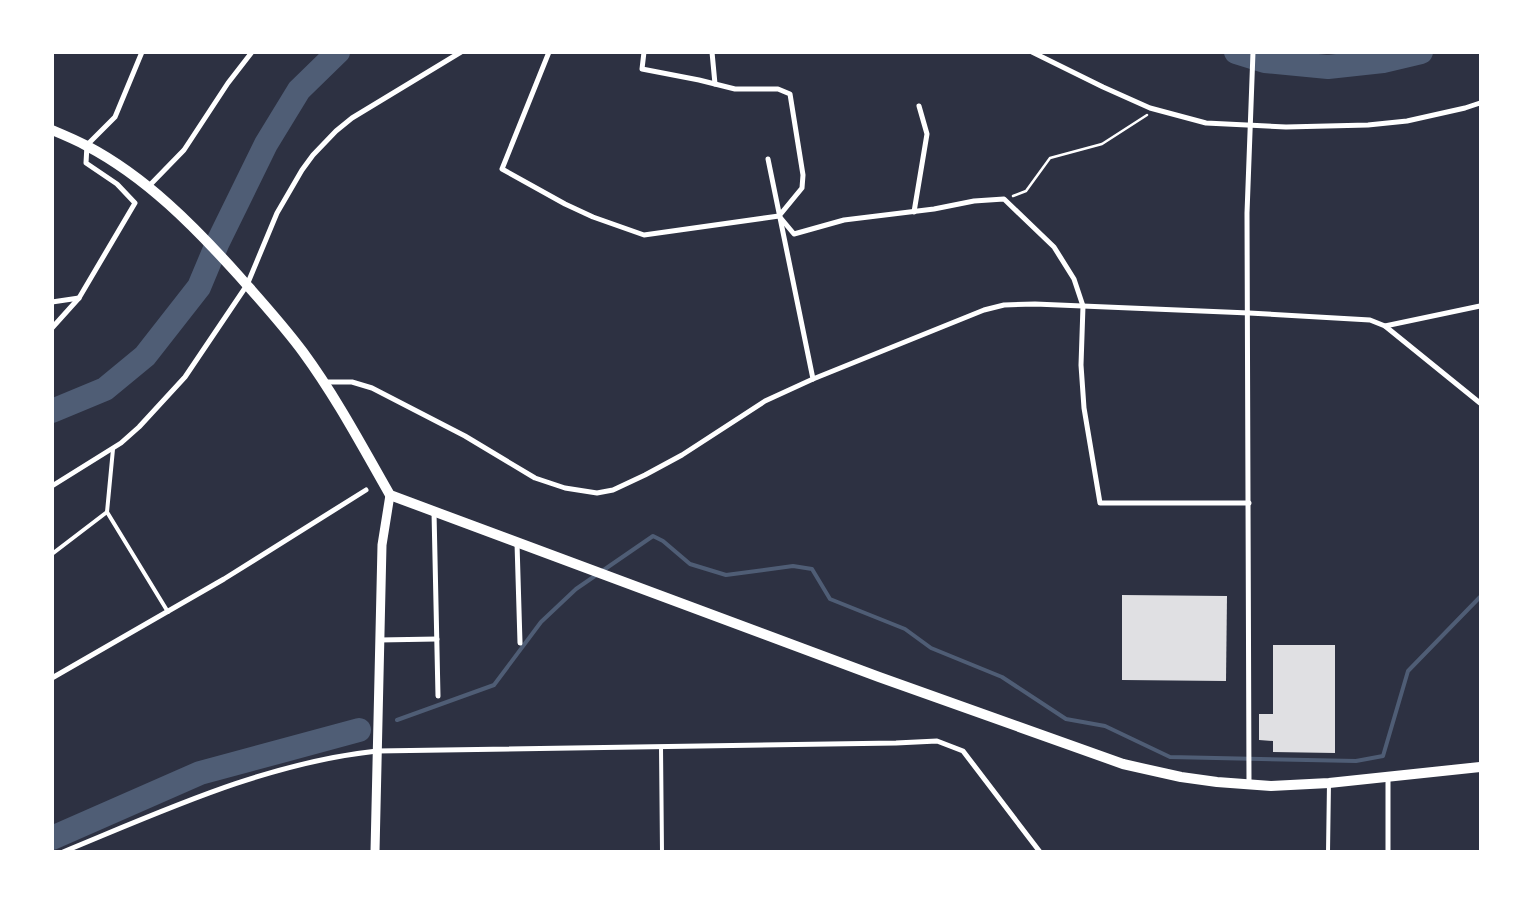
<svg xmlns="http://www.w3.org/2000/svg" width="1533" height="904" viewBox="0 0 1533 904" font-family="Montserrat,sans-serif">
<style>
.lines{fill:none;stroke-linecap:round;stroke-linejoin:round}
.stream{stroke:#4f5d75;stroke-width:4}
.river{stroke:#4f5d75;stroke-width:24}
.building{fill:#e0e0e3}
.path{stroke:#fff;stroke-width:2.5}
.service{stroke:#fff;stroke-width:4}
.minor{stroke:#fff;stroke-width:5}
.tertiary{stroke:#fff;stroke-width:9}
.secondary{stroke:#fff;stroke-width:10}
</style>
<rect width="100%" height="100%" fill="#2d3142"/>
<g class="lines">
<path class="stream" d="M397 720 494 685 541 622 576 589 653 536 663 541 690 564 726 575 793 566 812 569 830 599 905 629 931 648 1002 677 1066 719 1105 726 1170 757 1356 761 1383 756 1408 671 1480 597"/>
<g class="river">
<path d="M1236 52 1265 61 1328 67 1383 61 1421 52"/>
<path d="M52 411 105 389 145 356 199 287 217 244 266 144 299 90 338 52"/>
<path d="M52 838 200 773 359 730"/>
</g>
</g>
<g class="building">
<path d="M1122 595 1227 596 1226 681 1122 680Z"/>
<path d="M1273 645H1335V753L1273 752V741L1259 740V714H1273Z"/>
</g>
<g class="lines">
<path class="path" d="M1013 196 1026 191 1050 158 1102 144 1147 115"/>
<g class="service">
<path d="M113 449 107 512 168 612"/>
<path d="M52 554 107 512"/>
<path d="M661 747 662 852"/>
<path d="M1328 852 1329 783"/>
</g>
<g class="minor">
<path d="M549 52 502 169 565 204 593 217 644 235 779 216 802 188 803 175 790 94 778 89H735L699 80 642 69 644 52"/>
<path d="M712 52 715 84"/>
<path d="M1032 52 1103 87 1150 108 1206 123 1286 127 1368 125 1407 121 1465 108 1480 103"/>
<path d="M768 159 813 379"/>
<path d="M148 187 184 150 228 83 252 52"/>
<path d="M914 212 927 134 919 106"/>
<path d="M779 216 794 234 844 220 934 209 974 201 1004 199 1054 247 1074 279 1083 306 1081 365 1084 408 1100 503H1249"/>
<path d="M52 302 79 298"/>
<path d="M1385 326 1480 306"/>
<path d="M52 328 79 298 135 203 117 184 86 163 87 145 115 117 142 52"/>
<path d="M324 382H352L372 388 465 436 535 478 565 488 597 493 613 490 645 475 682 455 765 401 813 379 984 310 1004 305 1035 304 1249 313 1370 320 1385 326 1480 403"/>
<path d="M52 486 121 443 139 427 185 377 247 285 277 213 302 170 313 155 336 131 352 118 461 52"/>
<path d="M434 512 438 696"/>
<path d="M517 543 520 643"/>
<path d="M379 640 437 639"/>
<path d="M52 678 224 579 366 490"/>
<path d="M1388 778V852"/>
<path d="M1249 784 1247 213 1253 52"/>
<path d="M63 852C165 810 266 763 377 751L896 743 937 741 963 751 1040 852"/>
</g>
<path class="tertiary" d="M375 852 382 545 390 495"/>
<path class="secondary" d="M52 130C64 135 76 140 87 146 146 177 195 227 239 276 261 301 283 325 303 352 336 397 362 446 390 495L879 677 1123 764 1181 777 1217 782 1271 786 1329 783 1480 767"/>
</g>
<rect width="1533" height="904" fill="none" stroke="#ffffff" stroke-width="108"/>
</svg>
